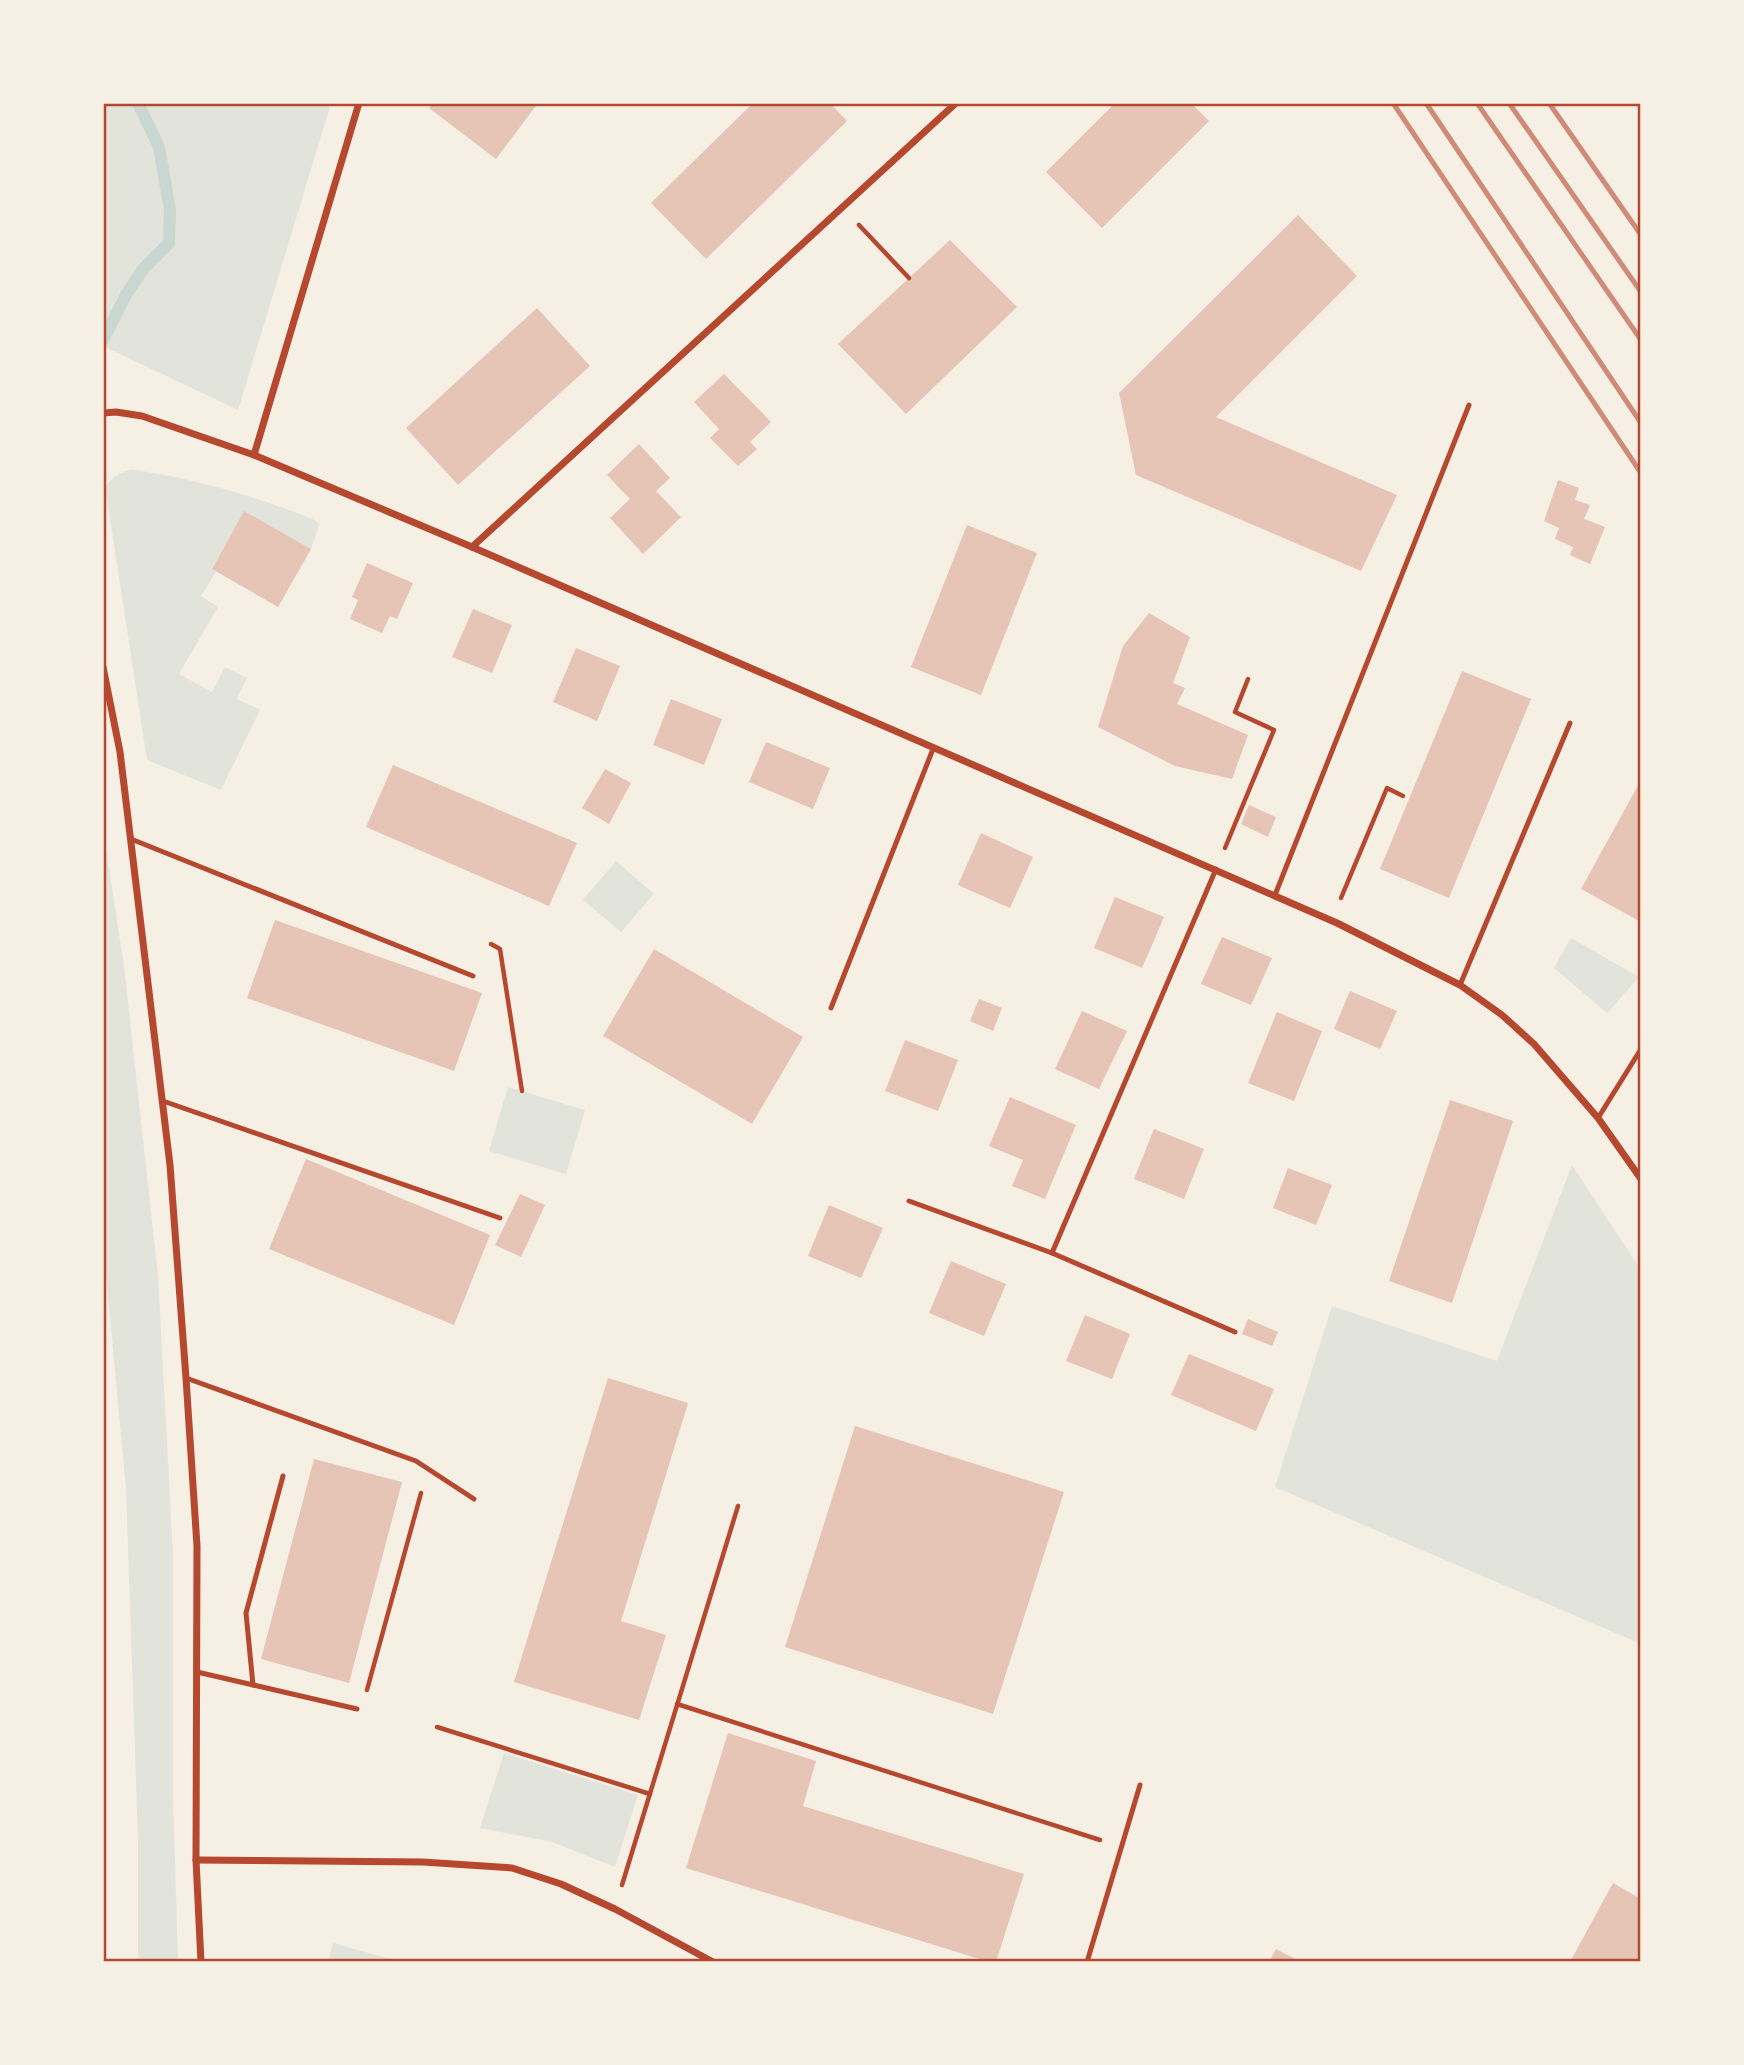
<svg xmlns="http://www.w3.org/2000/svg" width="1744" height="2065" viewBox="0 0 1744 2065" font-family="Manrope,sans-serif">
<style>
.green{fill:#e2e4dc}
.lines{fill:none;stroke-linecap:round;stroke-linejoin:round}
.stream{stroke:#c9d6d2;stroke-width:12}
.building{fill:#e6c5b7}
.path{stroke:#b5482f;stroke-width:4.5}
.service{stroke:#b5482f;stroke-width:5}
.minor{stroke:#b5482f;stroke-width:7}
.rail{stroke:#cf8b77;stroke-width:5}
.neatline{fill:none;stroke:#b5482f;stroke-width:2.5}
</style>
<rect width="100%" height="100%" fill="#f6efe4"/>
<g class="green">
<path d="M103 103H331L238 410 103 346Z"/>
<path d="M130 469C195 479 257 496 317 521L319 525 311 549 244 512 212 568 216 572 201 596 218 607 179 674 212 692 225 667 247 678 237 699 260 710 221 790 147 760 105 486 114 477Z"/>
<path d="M103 829 124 966 158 1276 173 1554V1796L178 1962H138V1839L126 1489 103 1242Z"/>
<path d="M616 861 654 894 621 932 583 900Z"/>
<path d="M1571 938 1639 977 1607 1013 1554 968Z"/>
<path d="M508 1087 585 1110 566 1174 489 1151Z"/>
<path d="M1572 1165 1641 1270V1644L1275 1487 1332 1306 1497 1361Z"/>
<path d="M504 1753 638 1795 615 1867 552 1842 480 1828Z"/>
<path d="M333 1943 398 1961V1962H328Z"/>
</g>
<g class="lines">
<path class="stream" d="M103 340 127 293 144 268 169 243 170 210 159 147 138 103"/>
</g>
<g class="building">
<path d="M433 103H538L496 159 429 108Z"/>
<path d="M753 103H830L847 121 706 259 651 203Z"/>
<path d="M1115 103H1191L1209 121 1102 228 1046 172Z"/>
<path d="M1298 215 1357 276 1216 417 1397 495 1361 571 1136 475 1119 393Z"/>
<path d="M950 240 1017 307 906 414 838 344Z"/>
<path d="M537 308 590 366 458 485 406 428Z"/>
<path d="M724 374 771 422 750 442 757 449 738 466 710 438 719 429 694 402Z"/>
<path d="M639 444 670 478 656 491 681 517 643 554 610 518 630 499 607 475Z"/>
<path d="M1558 480 1579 488 1575 500 1590 505 1584 519 1605 527 1590 564 1570 555 1573 547 1555 539 1559 528 1544 521Z"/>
<path d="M244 511 311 549 278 607 212 569Z"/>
<path d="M967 525 1037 553 981 695 911 667Z"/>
<path d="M367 563 413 583 397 619 390 616 382 633 350 619 358 600 352 597Z"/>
<path d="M473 609 512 625 492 673 452 657Z"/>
<path d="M1149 613 1190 637 1173 683 1185 688 1177 704 1248 735 1232 779 1175 766 1098 727 1123 646Z"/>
<path d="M576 648 620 666 597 721 553 702Z"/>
<path d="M1462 671 1531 699 1449 898 1380 869Z"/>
<path d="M671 699 722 719 704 765 653 745Z"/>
<path d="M766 742 830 768 813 809 749 782Z"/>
<path d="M393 765 577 843 549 906 366 827Z"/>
<path d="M605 769 631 783 609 824 582 808Z"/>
<path d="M1641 780V922L1581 889Z"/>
<path d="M1249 805 1276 817 1268 837 1241 824Z"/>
<path d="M981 833 1033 857 1010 908 958 885Z"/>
<path d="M1115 897 1164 917 1142 968 1094 948Z"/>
<path d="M275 920 482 993 454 1071 247 998Z"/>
<path d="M1222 937 1272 958 1251 1005 1201 984Z"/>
<path d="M654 949 803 1037 752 1124 603 1036Z"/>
<path d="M1350 991 1397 1011 1380 1049 1334 1029Z"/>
<path d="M979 999 1002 1008 993 1031 970 1021Z"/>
<path d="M1082 1011 1127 1031 1099 1089 1055 1069Z"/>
<path d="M1277 1012 1322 1031 1294 1101 1248 1083Z"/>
<path d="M905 1040 958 1060 938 1111 885 1091Z"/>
<path d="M1010 1097 1076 1125 1045 1199 1012 1186 1023 1160 989 1146Z"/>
<path d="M1450 1100 1513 1121 1452 1303 1389 1281Z"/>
<path d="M1154 1129 1204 1149 1184 1199 1134 1179Z"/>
<path d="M306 1159 490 1235 454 1325 269 1249Z"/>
<path d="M1288 1168 1332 1185 1316 1225 1273 1208Z"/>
<path d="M520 1194 545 1205 521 1257 495 1245Z"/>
<path d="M829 1205 883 1228 861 1278 808 1256Z"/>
<path d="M951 1261 1006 1284 984 1336 929 1313Z"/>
<path d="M1085 1315 1130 1334 1112 1379 1066 1361Z"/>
<path d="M1248 1319 1278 1332 1272 1346 1242 1334Z"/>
<path d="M1189 1354 1274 1389 1256 1431 1171 1395Z"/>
<path d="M608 1378 688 1403 621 1621 666 1635 639 1720 514 1682Z"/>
<path d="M855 1426 1064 1492 993 1714 785 1647Z"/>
<path d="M314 1459 402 1482 349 1683 261 1659Z"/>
<path d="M728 1733 816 1761 803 1806 1024 1874 996 1962H989L686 1868Z"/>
<path d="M1613 1883 1641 1899V1962H1570Z"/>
<path d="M1276 1949 1301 1962H1269Z"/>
</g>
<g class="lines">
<g class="path">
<path d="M859 225 909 278"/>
<path d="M1225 848 1274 730 1235 712 1248 679"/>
<path d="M1341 898 1387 788 1403 796"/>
<path d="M491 944 500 949 522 1091"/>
<path d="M367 1690 421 1493"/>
<path d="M677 1704 1100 1840"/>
<path d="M437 1727 650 1794"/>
<path d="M622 1885 738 1506"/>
</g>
<g class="service">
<path d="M131 839 473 976"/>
<path d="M1216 869 1052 1253 1235 1332"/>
<path d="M1275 895 1469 405"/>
<path d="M1460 985 1570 723"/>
<path d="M831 1008 933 749"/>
<path d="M163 1101 500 1218"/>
<path d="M1598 1118 1641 1049"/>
<path d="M909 1201 1052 1253"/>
<path d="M186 1378 416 1461 474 1499"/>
<path d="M197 1672 357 1709"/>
<path d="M253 1685 246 1613 283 1476"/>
<path d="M1087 1962 1140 1785"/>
</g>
<g class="minor">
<path d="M103 413 116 412 142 416 254 455 472 547 1337 923 1460 985 1502 1015 1534 1044 1598 1118 1641 1179"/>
<path d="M254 455 359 103"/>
<path d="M472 547 956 103"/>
<path d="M103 667 120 752 170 1165 186 1378 197 1546 196 1860 201 1962"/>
<path d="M196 1860 423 1862 512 1868 561 1884 615 1909 713 1962"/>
</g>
<g class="rail">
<path d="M1393 103 1641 473"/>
<path d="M1426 103 1641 423"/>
<path d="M1477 103 1641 340"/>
<path d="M1509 103 1641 292"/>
<path d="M1549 103 1641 235"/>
</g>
</g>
<rect width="1744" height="2065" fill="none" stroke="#f6efe4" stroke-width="210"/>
<rect x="105" y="105" width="1534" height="1855" class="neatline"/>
</svg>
